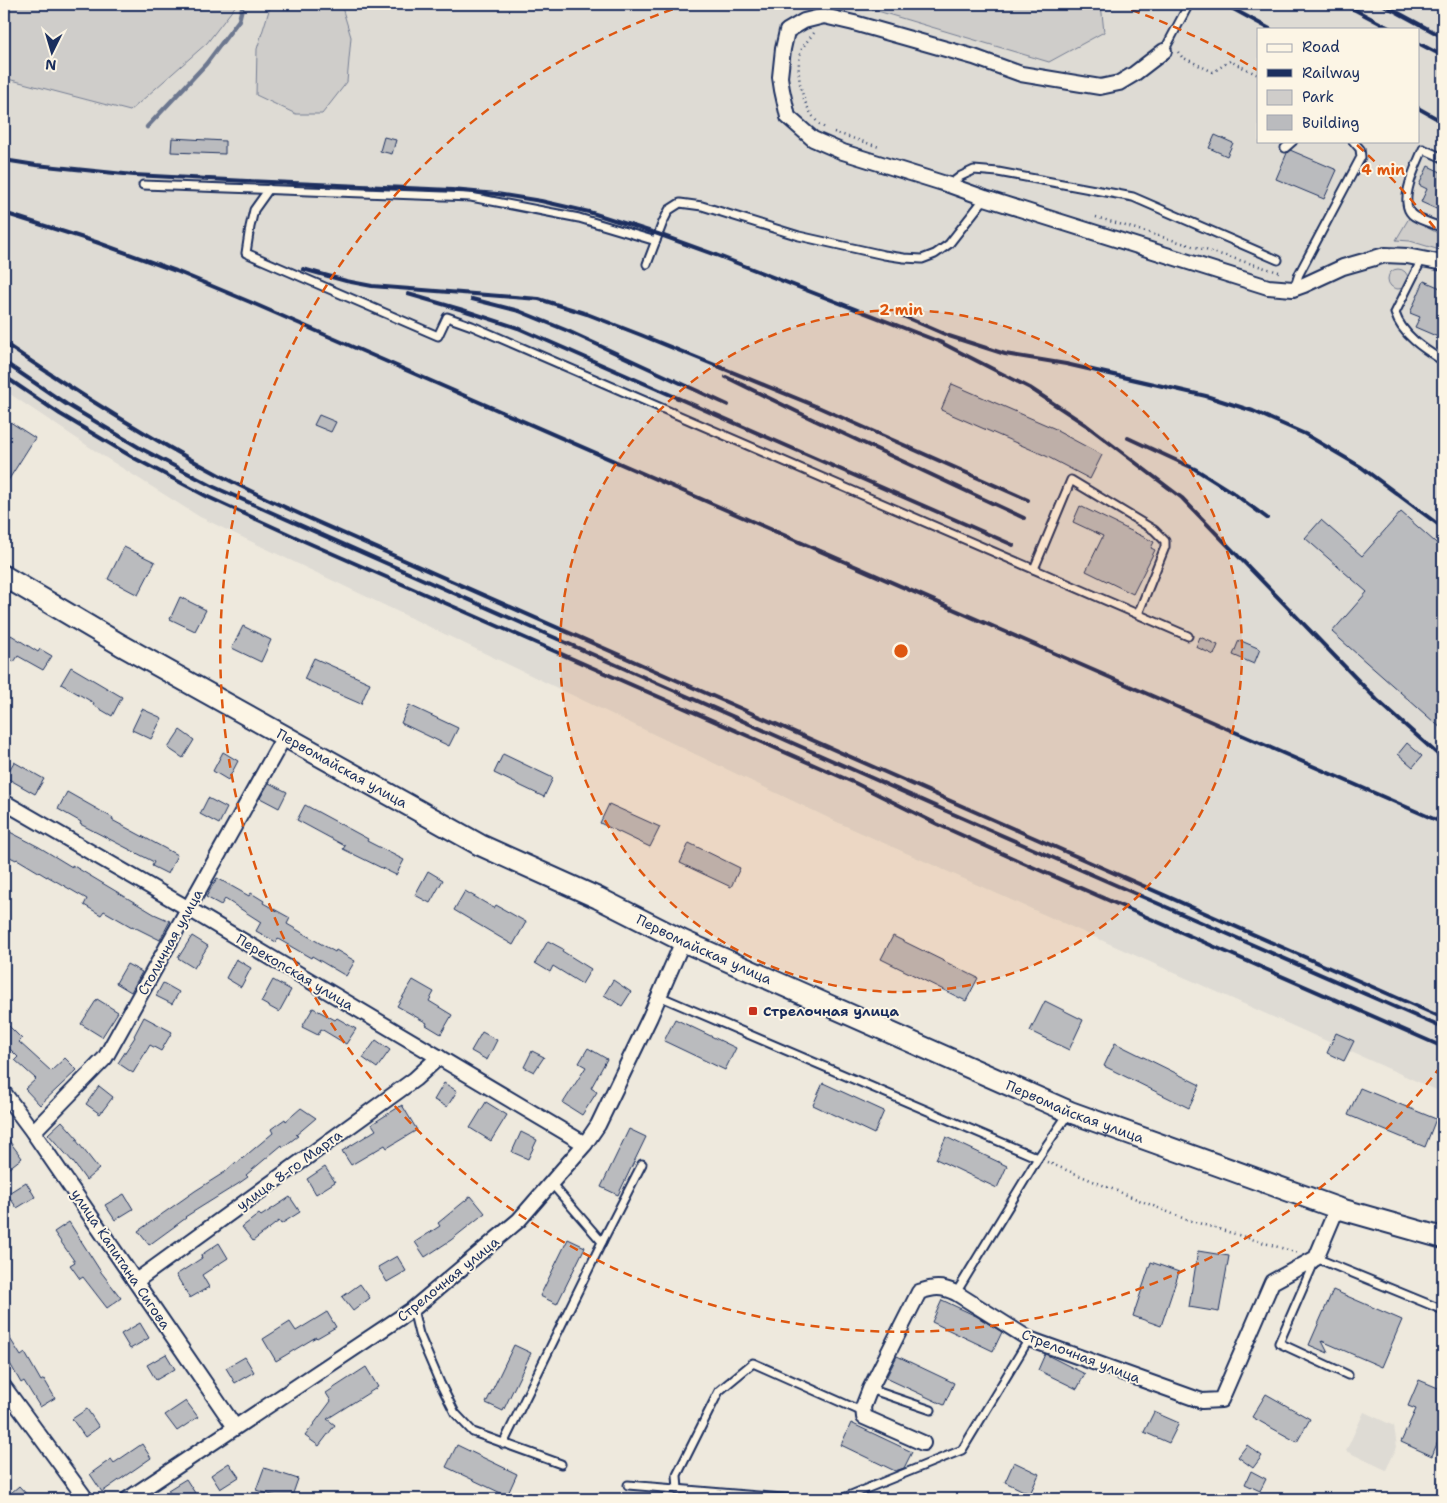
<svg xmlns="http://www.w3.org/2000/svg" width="1447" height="1503" viewBox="0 0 1447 1503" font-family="'Shantell Sans',sans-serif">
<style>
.built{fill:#dedbd4;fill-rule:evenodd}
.green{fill:#cfcdca;stroke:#757e94}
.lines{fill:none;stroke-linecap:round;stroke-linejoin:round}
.stream{stroke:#6c778f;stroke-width:4.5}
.building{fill:#babbbe;stroke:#1b2f5e}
.lane-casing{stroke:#1b2f5e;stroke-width:11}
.street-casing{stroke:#1b2f5e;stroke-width:18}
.secondary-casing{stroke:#1b2f5e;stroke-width:24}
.path{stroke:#1b2f5e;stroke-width:2.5;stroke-dasharray:1 4;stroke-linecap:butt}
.lane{stroke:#fcf5e5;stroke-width:7}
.street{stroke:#fcf5e5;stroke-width:14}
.secondary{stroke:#fcf5e5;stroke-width:20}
.rail{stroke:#1b2f5e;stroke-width:4}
.ring{fill:none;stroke:#de5710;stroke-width:2.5;stroke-dasharray:9 6}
.poi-dot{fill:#c8321e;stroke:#fcf5e5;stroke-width:2}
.labels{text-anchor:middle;stroke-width:4;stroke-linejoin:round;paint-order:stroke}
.street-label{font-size:14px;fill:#1b2f5e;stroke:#fcf5e5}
.poi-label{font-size:14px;font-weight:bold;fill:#1b2f5e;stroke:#fcf5e5;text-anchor:start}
.centre{fill:#de5710;stroke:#fcf5e5;stroke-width:2.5}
.ring-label{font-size:15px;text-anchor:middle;font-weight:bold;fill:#de5710;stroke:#fcf5e5;stroke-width:4;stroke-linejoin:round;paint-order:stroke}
</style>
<rect width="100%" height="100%" fill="#eee9dd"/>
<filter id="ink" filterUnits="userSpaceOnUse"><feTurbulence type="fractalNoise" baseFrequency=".02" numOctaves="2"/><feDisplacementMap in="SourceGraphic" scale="10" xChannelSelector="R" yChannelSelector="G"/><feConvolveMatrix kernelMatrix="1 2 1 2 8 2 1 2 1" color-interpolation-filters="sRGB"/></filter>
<g filter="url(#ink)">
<g class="built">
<path d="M4 4H1443V1093L837 822 200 517 103 456 4 390ZM1258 29H1418V141H1258Z"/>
<path d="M1364 1412 1394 1426 1397 1447 1386 1470 1346 1451Z"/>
</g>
<g class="green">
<path d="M4 4H237L207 43 130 111 4 78Z"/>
<path d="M271 4H341L351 37 347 82 322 114H296L256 95 257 49Z"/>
<path d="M854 4H1101L1104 32 1049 62Z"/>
<path d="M1409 218 1443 236V251L1410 241 1396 240Z"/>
<circle cx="1398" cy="279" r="10"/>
</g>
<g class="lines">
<path class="stream" d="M147 127 206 64 239 20 243 4"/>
</g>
<g class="building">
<path d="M1215 135 1233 143 1227 156 1209 148Z"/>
<path d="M384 137 396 140 392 154 380 151Z"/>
<path d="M172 138 225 141V154L171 152Z"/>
<path d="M1290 150 1337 170 1324 199 1276 179 1287 153Z"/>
<path d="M1428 166 1443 173V212L1421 202 1427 189 1419 185Z"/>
<path d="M1424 281 1443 289V339L1415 327 1420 317 1410 313Z"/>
<path d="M952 384 1058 430 1057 431 1102 455 1090 479 1046 456 941 410Z"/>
<path d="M319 415 336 422 331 432 314 425Z"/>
<path d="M4 418 35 438 4 487Z"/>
<path d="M1080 506 1154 542 1151 548 1155 550 1133 594 1086 571 1103 536 1073 522Z"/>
<path d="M1401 512 1443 549V730L1332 632 1367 592 1305 538 1321 520 1362 556Z"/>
<path d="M124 547 155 562 138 595 108 579Z"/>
<path d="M180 597 206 610 195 631 170 619Z"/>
<path d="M243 626 271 640 261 662 232 648Z"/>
<path d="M11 635 38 652 40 649 52 656 43 670 18 656 14 662 4 656V646Z"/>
<path d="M1200 637 1218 645 1214 655 1196 647Z"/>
<path d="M1239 640 1260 649 1254 664 1233 655Z"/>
<path d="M314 658 370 683 361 704 304 679Z"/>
<path d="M71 667 122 697 112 716 93 705 94 703 61 684Z"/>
<path d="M409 705 458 728 449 746 401 723Z"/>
<path d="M142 709 162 718 151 739 132 730Z"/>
<path d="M180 730 194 740 183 758 168 748Z"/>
<path d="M1407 743 1422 756 1413 767 1398 754Z"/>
<path d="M223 752 238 761 228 780 213 771Z"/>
<path d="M503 754 553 778 544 797 494 773Z"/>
<path d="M14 762 44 779 35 794 5 777Z"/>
<path d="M269 783 287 792 279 808 260 798Z"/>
<path d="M67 792 113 818 112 820 177 855 168 874 152 866 154 862 80 824 81 822 58 809Z"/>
<path d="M208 798 227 808 219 824 200 814Z"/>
<path d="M609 804 660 827 650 847 600 823Z"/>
<path d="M305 805 368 839 367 841 404 860 396 875 343 849 345 846 297 820Z"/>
<path d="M8 831 39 847 72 867V865L154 914 170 921 160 940 132 926V927L104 911 101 915 84 905 87 899 47 876V877L17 859 16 860 4 854V839Z"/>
<path d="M689 843 740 868 731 887 680 863Z"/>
<path d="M428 871 443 880 430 903 415 895Z"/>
<path d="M217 878 249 896 251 893 264 901 263 903 290 918 287 924 335 952 336 950 355 961 346 976 312 956 311 958 278 939 276 942 256 931 261 922 225 899 221 905 206 897Z"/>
<path d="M465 891 494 908 496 905 526 922 513 945 454 910Z"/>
<path d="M192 936 208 946 194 968 178 958Z"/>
<path d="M893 936 978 978 966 1001 881 959Z"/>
<path d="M548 941 563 949 562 951 591 969 582 984 553 966 550 972 535 963Z"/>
<path d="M236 959 251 968 241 987 226 978Z"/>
<path d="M127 964 142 972 131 992 116 983Z"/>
<path d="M273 980 291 990 279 1012 261 1002Z"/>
<path d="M413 980 434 992 429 1001 452 1015 441 1034 426 1025 427 1023 397 1006Z"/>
<path d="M613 980 631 992 622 1006 604 995Z"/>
<path d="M163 983 179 992 172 1004 156 996Z"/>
<path d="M97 999 118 1012 102 1037 81 1024Z"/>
<path d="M1045 1001 1083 1020 1069 1050 1030 1031Z"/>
<path d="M313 1008 335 1020 337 1018 356 1029 346 1044 321 1029 318 1035 302 1027Z"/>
<path d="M144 1017 172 1032 161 1051 150 1045 133 1073 118 1063 135 1037 134 1036Z"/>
<path d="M675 1019 736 1048 725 1070 664 1041Z"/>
<path d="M4 1021 22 1039 19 1042 51 1071 65 1058 77 1070 40 1105 25 1089 36 1079 15 1060 18 1057 4 1043Z"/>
<path d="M482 1032 497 1040 487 1060 471 1051Z"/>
<path d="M1336 1033 1354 1041 1344 1061 1327 1053Z"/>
<path d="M376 1040 390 1050 377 1068 363 1058Z"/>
<path d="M1115 1043 1200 1085 1189 1108 1104 1066Z"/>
<path d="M588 1048 607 1059 591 1088 597 1092 582 1115 563 1103 586 1067 579 1063Z"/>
<path d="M532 1051 544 1057 534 1072 524 1067Z"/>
<path d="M444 1083 457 1091 447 1107 434 1100Z"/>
<path d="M823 1083 884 1111 874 1134 813 1105Z"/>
<path d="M99 1086 113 1097 100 1114 86 1104Z"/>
<path d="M1360 1088 1436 1119 1425 1147 1348 1115Z"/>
<path d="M486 1102 507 1115 491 1141 470 1128Z"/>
<path d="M402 1105 417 1130 387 1148 385 1145 351 1165 342 1151 376 1130 372 1124Z"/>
<path d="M301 1108 316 1118 296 1135 298 1136 283 1147 282 1145 246 1175 248 1177 238 1184 185 1217 186 1218 149 1245 138 1231 195 1191 225 1172 236 1162 237 1163 273 1133 271 1129 285 1119 286 1121Z"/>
<path d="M62 1121 78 1139 76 1140 99 1169 86 1180 73 1162 48 1134Z"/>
<path d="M629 1129 646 1137 618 1195 601 1187Z"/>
<path d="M521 1132 537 1140 528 1159 512 1152Z"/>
<path d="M4 1134 22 1158 4 1172Z"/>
<path d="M946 1137 1007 1166 997 1188 936 1159Z"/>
<path d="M325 1167 335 1182 316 1194 307 1179Z"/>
<path d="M26 1182 35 1197 17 1208 7 1194Z"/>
<path d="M124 1194 133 1209 115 1220 105 1205Z"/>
<path d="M471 1196 485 1213 451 1240 425 1257 415 1242 440 1226 438 1223Z"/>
<path d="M290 1197 300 1212 281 1224 279 1221 253 1241 242 1227 259 1214 261 1216Z"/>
<path d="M69 1222 101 1272 121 1298 107 1308 83 1277 80 1279 70 1265 75 1262 54 1232Z"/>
<path d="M568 1239 585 1247 557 1304 540 1296Z"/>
<path d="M219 1243 228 1258 202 1275 209 1287 190 1298 176 1275 202 1258 201 1255Z"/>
<path d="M1198 1251 1229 1256 1219 1312 1189 1307Z"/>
<path d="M397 1256 406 1271 387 1282 378 1267Z"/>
<path d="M1151 1262 1179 1272 1161 1326 1133 1316Z"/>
<path d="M360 1284 370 1298 353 1311 342 1297Z"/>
<path d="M1333 1290 1402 1320 1382 1367 1322 1341 1328 1353 1309 1345Z"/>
<path d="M942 1300 976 1316 1002 1332 993 1351 932 1322Z"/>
<path d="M327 1312 336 1327 317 1338 316 1337 276 1361 263 1339 290 1322 296 1331Z"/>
<path d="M140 1323 149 1338 130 1349 121 1334Z"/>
<path d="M4 1329 21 1356 25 1353 41 1381 44 1379 55 1398 40 1407 24 1381 21 1383 4 1353Z"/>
<path d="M514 1345 531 1353 503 1411 486 1403Z"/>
<path d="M166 1354 175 1369 156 1380 147 1365Z"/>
<path d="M1045 1354 1085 1374 1077 1389 1038 1370Z"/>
<path d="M897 1356 954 1383 944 1405 886 1378Z"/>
<path d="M245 1357 254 1372 235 1383 226 1368Z"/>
<path d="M366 1367 378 1387 327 1419 335 1425 319 1446 305 1436 331 1401 326 1393Z"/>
<path d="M1419 1380 1443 1390V1429L1432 1456 1401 1442 1416 1409 1408 1406Z"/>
<path d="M1266 1394 1310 1419 1297 1442 1252 1417Z"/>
<path d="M186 1401 198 1417 177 1431 165 1415Z"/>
<path d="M87 1409 99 1427 85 1437 72 1419Z"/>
<path d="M1154 1412 1179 1423 1169 1443 1144 1432Z"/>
<path d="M851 1423 912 1452 904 1468 895 1471 841 1445Z"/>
<path d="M142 1444 151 1458 102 1492 90 1474 111 1459 114 1463Z"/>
<path d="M457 1445 517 1474 507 1496 446 1467Z"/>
<path d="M1247 1445 1262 1456 1253 1468 1238 1457Z"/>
<path d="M1014 1462 1039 1474 1030 1494 1005 1482Z"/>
<path d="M229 1463 239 1477 220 1489 211 1475Z"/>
<path d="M264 1468 298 1479 291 1499H284L256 1490Z"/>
<path d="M1251 1471 1266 1479 1260 1491 1245 1484Z"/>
<path d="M186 1479 195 1493 186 1499H173L168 1490Z"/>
<path d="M19 1486 31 1499H4Z"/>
</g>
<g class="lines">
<defs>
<g id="lane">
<path d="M821 4 824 16"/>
<path d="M1164 51 1189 4"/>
<path d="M1285 148 1293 141"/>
<path d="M1443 158 1423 149C1417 164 1396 204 1414 216 1422 221 1434 224 1443 228"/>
<path d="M143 185 471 197 579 218 656 241"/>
<path d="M949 185 961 176 974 170 998 172 1133 197 1278 260"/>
<path d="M269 189 254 210 250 227 246 253 438 336 447 317 472 326 1188 636"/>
<path d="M1422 259 1395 313C1402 335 1424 349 1443 361"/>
<path d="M647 264 663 222 669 210 680 203 702 206 799 236 884 255 904 258 922 259 935 254 949 244 985 198"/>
<path d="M1294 289 1299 274 1361 157 1360 149 1353 141"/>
<path d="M1034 569 1071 480 1154 530 1165 541V547L1138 614"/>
<path d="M659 996 1038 1158"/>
<path d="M602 1242 642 1164"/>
<path d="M956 1293 1038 1158 1068 1114"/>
<path d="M413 1309 419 1334 440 1383 455 1413 473 1432 561 1464"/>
<path d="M1348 1375 1279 1343 1316 1258 1443 1310"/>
<path d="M870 1389 931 1410"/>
<path d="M503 1444 602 1242 551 1183"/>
<path d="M628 1485 795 1499"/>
<path d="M678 1490 677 1475 719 1391 753 1363 863 1412"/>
<path d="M841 1499 962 1450 1029 1339"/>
</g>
<g id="street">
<path d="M1164 51 1134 74 1119 83 1100 87 1021 74 974 57 854 23 824 16 804 21 787 31 783 49 780 77 782 90 788 117 813 139 843 152 949 185 985 198 1268 287 1293 289 1304 285 1343 267 1385 255 1407 256 1443 263"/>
<path d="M4 802 189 909 585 1144"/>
<path d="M4 1093 33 1132 235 1427"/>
<path d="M33 1132 105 1058 285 735"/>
<path d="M136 1281 415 1079 439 1057"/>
<path d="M4 1387 86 1499"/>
<path d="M923 1443 864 1417 863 1407 870 1389 919 1292C934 1287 941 1286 956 1293L1029 1339 1202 1401 1221 1400 1272 1282 1316 1258 1337 1208"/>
<path d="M128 1499 413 1309 519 1220 585 1144 598 1125 650 1017 683 941"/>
</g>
<g id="secondary">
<path id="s1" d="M4 576 121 645 480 845 598 898 683 941 1070 1112 1337 1208 1443 1238"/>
</g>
</defs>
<use href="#lane" class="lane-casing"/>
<use href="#street" class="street-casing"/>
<use href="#secondary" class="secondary-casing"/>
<g class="path">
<path d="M814 33C810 38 805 43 802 49 793 71 803 115 825 128"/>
<path d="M1178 52 1182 57 1213 72 1230 61 1258 75"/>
<path d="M834 132 879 147"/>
<path d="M1096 217 1282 273"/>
<path d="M1047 1162 1185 1219 1298 1253"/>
</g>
<use href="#lane" class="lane"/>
<use href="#street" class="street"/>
<use href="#secondary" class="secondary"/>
<g class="rail">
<path d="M1224 4 1270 29"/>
<path d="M1344 4 1391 29"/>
<path d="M1382 4 1443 37"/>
<path d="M1418 43 1443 56"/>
<path d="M1418 108 1443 122"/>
<path d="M4 160 36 165 134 175 247 181 452 190 497 194 541 201 589 212 658 234 716 255 940 342 1030 388 1086 425 1182 498 1377 700 1443 759"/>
<path d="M4 213 96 242 176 271 250 302 1443 823"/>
<path d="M303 269 346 281 372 286 539 299 587 314 641 335 818 407 1028 500"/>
<path d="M408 294 463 310 518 328 1013 545"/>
<path d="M472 299 519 311 568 331 728 405"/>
<path d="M896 313 949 336 1005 354 1066 364 1206 396 1253 411 1305 434 1361 467 1443 528"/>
<path d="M4 343C74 391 146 436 221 476 251 492 282 506 313 520L1443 1018"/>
<path d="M4 362 66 404 140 448 214 487 944 810 1443 1028"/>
<path d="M4 376 60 414 134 458 208 497 304 541 855 783 937 824 1028 865 1443 1047"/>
<path d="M726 377 812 419 1024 518"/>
<path d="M1128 438 1195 469 1233 493 1267 518"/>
</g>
</g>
</g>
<circle cx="901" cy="651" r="341" fill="#de5710" fill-opacity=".12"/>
<g class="ring">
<circle cx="901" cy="651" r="341"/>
<path d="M1441 1066A681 681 0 1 1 685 5M1117 5A681 681 0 0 1 1257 70M1357 145A681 681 0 0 1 1441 236"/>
</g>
<rect class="poi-dot" x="748" y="1006" width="10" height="10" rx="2.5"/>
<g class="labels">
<g class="street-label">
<text dy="5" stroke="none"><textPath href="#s1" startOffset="389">Первомайская улица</textPath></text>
<text transform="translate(170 942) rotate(-61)" y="5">Столичная улица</text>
<text dy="5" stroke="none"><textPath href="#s1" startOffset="794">Первомайская улица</textPath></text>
<text transform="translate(295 972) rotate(31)" y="5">Перекопская улица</text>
<text dy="5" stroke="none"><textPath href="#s1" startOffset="1199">Первомайская улица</textPath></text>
<text transform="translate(289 1170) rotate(-36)" y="5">улица 8-го Марта</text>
<text transform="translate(121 1259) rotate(56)" y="5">улица Капитана Сигова</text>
<text transform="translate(448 1279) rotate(-39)" y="5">Стрелочная улица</text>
<text transform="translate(1081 1356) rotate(21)" y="5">Стрелочная улица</text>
</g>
<g class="poi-label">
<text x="763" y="1016">Стрелочная улица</text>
</g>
</g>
<circle cx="901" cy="651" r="8" class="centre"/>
<g class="ring-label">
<text x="1383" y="175">4 min</text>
<text x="901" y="315">2 min</text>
</g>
<rect width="1447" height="1503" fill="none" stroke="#fcf5e5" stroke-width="20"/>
<rect x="10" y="10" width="1427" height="1483" fill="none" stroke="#1b2f5e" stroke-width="2" filter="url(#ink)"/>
<rect x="1257" y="28" width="162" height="115" fill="#fcf5e5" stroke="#a2a6af"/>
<rect x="1267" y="44" width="25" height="8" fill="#fcf5e5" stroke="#a2a6af"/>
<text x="1302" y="52" font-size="15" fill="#1b2f5e">Road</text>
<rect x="1267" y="69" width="25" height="8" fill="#1b2f5e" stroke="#a2a6af"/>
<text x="1302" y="78" font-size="15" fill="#1b2f5e">Railway</text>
<rect x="1267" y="90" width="25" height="15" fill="#cfcdca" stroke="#a2a6af"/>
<text x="1302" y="102" font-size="15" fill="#1b2f5e">Park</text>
<rect x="1267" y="115" width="25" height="15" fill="#babbbe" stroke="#a2a6af"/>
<text x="1302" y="128" font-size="15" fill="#1b2f5e">Building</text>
<g transform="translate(52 52) rotate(185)" stroke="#fcf5e5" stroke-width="4" paint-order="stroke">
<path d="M0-4L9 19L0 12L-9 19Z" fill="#1b2f5e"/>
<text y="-8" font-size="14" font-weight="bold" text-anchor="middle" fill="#1b2f5e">N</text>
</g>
</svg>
